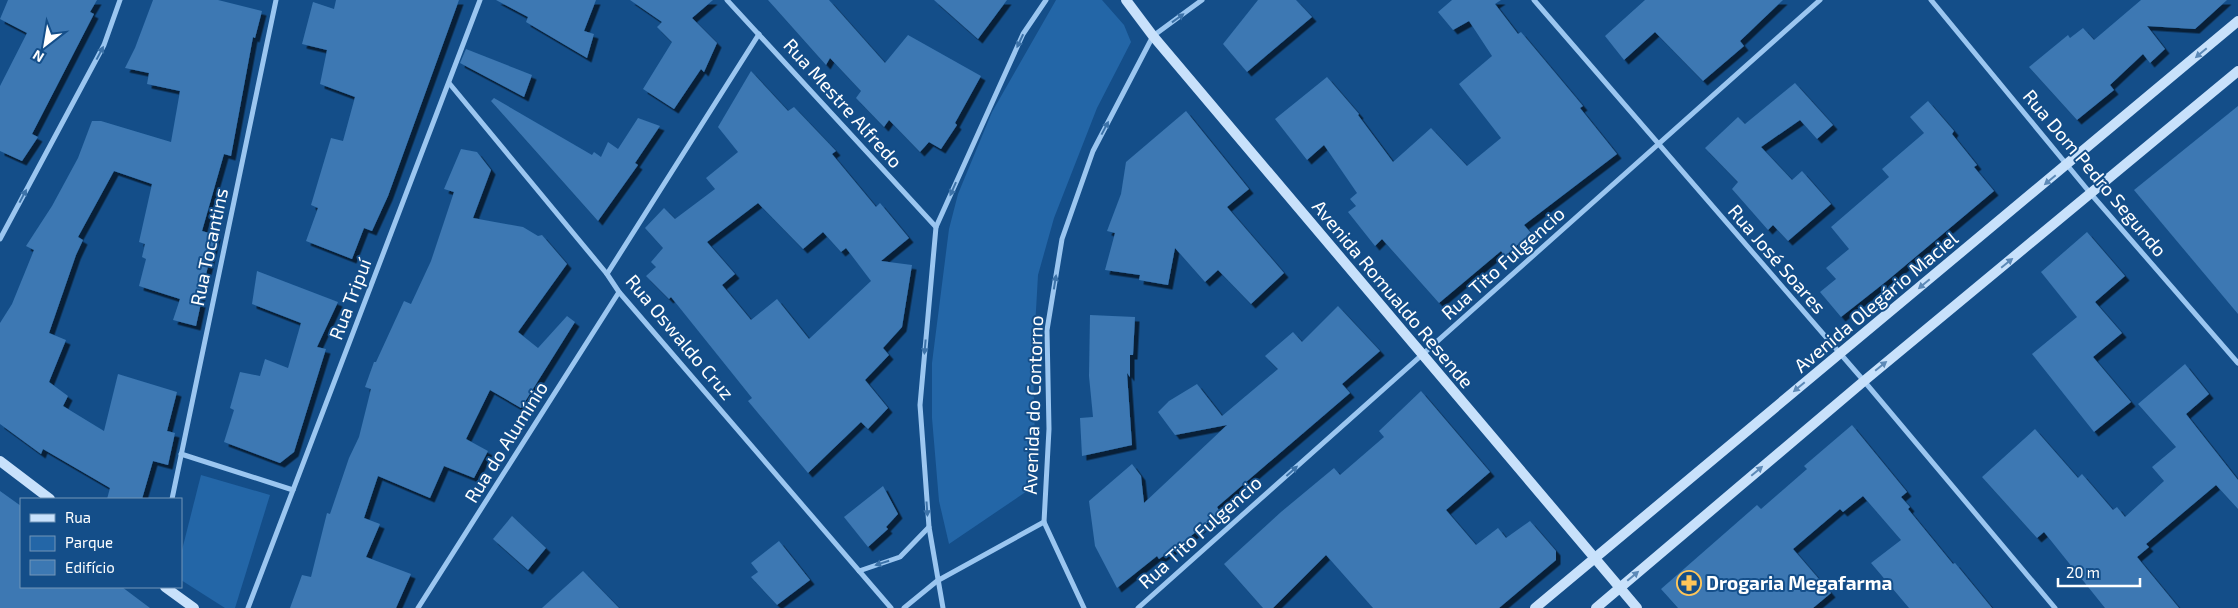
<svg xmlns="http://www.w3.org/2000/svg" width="2238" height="608" viewBox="0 0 2238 608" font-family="'Exo 2',sans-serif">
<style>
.green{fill:#2366a7}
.building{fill:#3c78b3;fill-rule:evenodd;filter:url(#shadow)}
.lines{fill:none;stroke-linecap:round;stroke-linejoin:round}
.street{stroke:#9bc6f0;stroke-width:5}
.secondary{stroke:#c8e1fb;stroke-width:10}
.oneway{fill:#3c72a8}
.oneway2{fill:#5c89b7}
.labels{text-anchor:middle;stroke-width:4;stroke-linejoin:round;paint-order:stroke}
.street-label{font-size:19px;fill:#fff;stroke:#144e89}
.poi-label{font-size:19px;font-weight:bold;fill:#fff;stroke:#144e89;text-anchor:start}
</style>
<defs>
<filter id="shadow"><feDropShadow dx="4.5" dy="4.5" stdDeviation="0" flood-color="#0009"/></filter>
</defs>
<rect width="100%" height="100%" fill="#144e89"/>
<g class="green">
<path d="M1056 0H1102L1124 25 1131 42 1097 108 1054 218 1038 275 1033 363 1036 485 949 544 939 501 932 418V363L949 229 958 194 992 112Z"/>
<path d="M201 475 270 495 235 608H225L181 580V554Z"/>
</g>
<g class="building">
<path d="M8 0H97L90 12 94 14 32 134 38 137 22 161 0 151V86L27 33 0 19Z"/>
<path d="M153 0H218L262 11 255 38 253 37 231 156 224 154 202 231 216 235 199 302 201 303 196 326 173 320 180 299 139 286 146 259 142 257 145 244 139 242 152 184 114 171 78 237 83 240 76 255 49 333 66 340 49 382 68 396 63 406 104 431 118 374 177 392 167 431 175 433 168 465 153 461 142 499H107L110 488 43 449 41 454 0 424V323L12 304 34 250 26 246 52 206 78 158 92 121H101L171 142 180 91 147 84 149 73 125 68 135 48Z"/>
<path d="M336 0H459L388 196 372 231 364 228 352 259 306 241 318 208 311 205 331 138 343 141 355 97 320 84 327 50 302 44 313 2 334 9Z"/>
<path d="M496 0H596L584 31 594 34 587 58 526 22 528 17Z"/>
<path d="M630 0H713L692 18 717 43 704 72 701 69 674 109 643 89 672 42 657 27 662 22Z"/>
<path d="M768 0H829L885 63 908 35 981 76 955 123 957 125 941 149 929 142 920 152 889 120 884 127 856 98 861 91 830 58 826 65Z"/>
<path d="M934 0H1007L978 39Z"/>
<path d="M1258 0H1296L1312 17 1247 72 1223 44Z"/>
<path d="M1452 0H1501L1495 4 1518 34 1521 32 1583 106 1580 108 1617 154 1524 225 1531 233 1505 256 1501 251 1439 303 1382 239 1375 246 1348 212 1356 206 1350 199 1357 193 1324 145 1307 160 1275 119 1327 77 1359 114 1358 115 1393 162 1431 128 1467 166 1501 138 1459 84 1492 56 1469 21 1453 30 1438 12Z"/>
<path d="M1645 0H1783L1740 41 1744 46 1703 81 1655 32 1624 60 1605 36Z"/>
<path d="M2141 0H2227L2195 29 2147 26 2165 49 2150 63 2143 54 2110 85 2114 90 2077 120 2029 67 2068 35 2070 38 2083 28 2094 40Z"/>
<path d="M466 49 532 75 524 97 460 63Z"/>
<path d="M751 71 788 111 794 107 836 151 832 154 876 207 880 203 909 238 881 261 912 265 902 327 883 348 889 355 865 380 888 408 868 429 861 422 808 473 748 401 752 398 671 297 669 299 646 276 656 267 651 262 663 248 645 228 664 208 675 219 715 189 706 178 738 152 718 127ZM758 203 803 249 823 232 841 252 846 248 871 281 809 339 777 299 751 320 722 285 735 274 707 242Z"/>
<path d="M1795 83 1833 125 1817 139 1800 120 1761 147 1792 180 1802 171 1831 204 1788 241 1773 225 1768 230 1732 189 1738 182 1705 148 1738 117 1745 124Z"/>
<path d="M494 98 592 155 594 152 601 157 608 142 618 149 638 118 660 126 635 163 638 165 598 221 491 101Z"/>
<path d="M1928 101 1954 131 1952 134 1977 165 1974 167 1994 191 1888 280 1841 317 1820 292 1836 279 1826 268 1849 249 1831 227 1889 177 1882 169 1924 133 1910 117Z"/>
<path d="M2238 106V314L2134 190Z"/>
<path d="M1186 111 1249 189 1227 207 1284 273 1251 304 1218 270 1205 282 1175 248 1168 285 1139 280 1140 275 1105 270 1115 233 1107 231 1121 194 1126 162Z"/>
<path d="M461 149 477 152 491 170 473 218 523 227 538 236 542 235 567 264 518 332 538 348 567 316 575 322 521 408 490 390 466 439 488 451 474 478 444 466 430 498 378 476 364 518 380 524 366 557 411 574 396 608H290L302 575 311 577 327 513 330 514 349 458 359 437 371 389 365 387 374 362H376L404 301 411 304 431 261 454 192 444 189Z"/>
<path d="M2087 232 2125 276 2095 302 2122 333 2093 357 2131 402 2094 432 2032 354 2077 317 2041 272Z"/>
<path d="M257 271 338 302 317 347 326 349 294 452 280 463 224 442 234 410 230 408 240 372 260 376 265 359 288 368 301 323 252 304Z"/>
<path d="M1338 306 1380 351 1342 384 1350 393 1217 507 1220 512 1186 540 1159 559 1157 556 1117 588 1095 546 1089 501 1132 464 1141 476 1144 503 1227 425 1175 435 1158 412 1169 401 1197 384 1222 416 1278 369 1265 356 1293 332 1302 342Z"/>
<path d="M1090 315 1135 317 1133 355H1130V377L1127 373 1132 445 1082 456 1080 418 1093 417 1089 376Z"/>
<path d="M2185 364 2209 394 2186 414 2238 480V509L2216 485 2146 544 2149 547 2137 557 2179 608H2105L2044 532 2037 538 1982 477 2035 429 2078 478 2082 474 2113 510 2117 507 2125 517 2164 481 2152 467 2176 447 2138 404Z"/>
<path d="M1421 391 1490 472 1446 510 1476 545 1498 528 1506 538 1530 521 1556 551V560L1499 608H1373L1326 555 1273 608H1263L1224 564 1281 512 1334 468 1340 475 1384 437 1379 431Z"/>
<path d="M1852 425 1907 492 1901 497 1910 507 1908 509 1953 564 1955 563 1992 608H1909L1871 563 1901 540 1863 496 1843 512 1840 509 1793 549 1831 593 1813 608H1678L1661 589 1757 505 1761 509 1807 469 1804 466Z"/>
<path d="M883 486 898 514 886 527 888 529 868 547 844 517Z"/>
<path d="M0 491 21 506V587H122L150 608H0Z"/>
<path d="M512 516 546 548 528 570 493 539Z"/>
<path d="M779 541 810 580 777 605 751 577 758 572 751 563Z"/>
<path d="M583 571 619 608H542L564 588Z"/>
</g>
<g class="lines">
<g class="street">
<path d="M727 0 936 227"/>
<path d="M1534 0 1864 381 2055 608"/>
<path d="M1931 0 2091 194 2238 363"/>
<path d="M449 83 607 274 619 292 891 608"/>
<path d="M0 239 104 45 120 0"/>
<path d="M607 274 759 34"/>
<path d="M181 454 293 490"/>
<path d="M172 499 276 0"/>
<path d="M859 571 900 557 929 527"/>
<path d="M248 608 480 0"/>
<path d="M418 608 619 292"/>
<path d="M904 608 937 581 1044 522"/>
<path d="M943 608 929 527 920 405 936 227 1023 34 1046 0"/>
<path d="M1084 608 1044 522 1049 429 1047 330 1062 239 1093 151 1153 36 1202 0"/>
<path d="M1138 608 1820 0"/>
</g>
<g class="secondary">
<path d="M1126 0 1153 36 1637 608"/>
<path d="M0 461 50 499"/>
<path d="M165 587 194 608"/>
<path d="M1535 608 2238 21"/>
<path d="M1596 608 1864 381 2238 71"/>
</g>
</g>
<defs><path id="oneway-solid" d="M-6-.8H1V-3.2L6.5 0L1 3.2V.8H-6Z" transform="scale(1.25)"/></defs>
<g class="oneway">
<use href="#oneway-solid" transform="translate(1178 18) rotate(-36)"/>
<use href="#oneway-solid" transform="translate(1020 41) rotate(115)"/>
<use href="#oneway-solid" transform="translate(100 53) rotate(-62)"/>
<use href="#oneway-solid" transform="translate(1105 128) rotate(-62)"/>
<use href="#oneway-solid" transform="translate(953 189) rotate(114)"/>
<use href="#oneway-solid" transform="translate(23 196) rotate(-62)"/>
<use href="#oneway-solid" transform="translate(1055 282) rotate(-81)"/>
<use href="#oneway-solid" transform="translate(925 347) rotate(95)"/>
<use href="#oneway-solid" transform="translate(1292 471) rotate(-42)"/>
<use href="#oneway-solid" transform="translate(927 509) rotate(86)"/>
<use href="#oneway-solid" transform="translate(882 563) rotate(162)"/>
</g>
<g class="oneway2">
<use href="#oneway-solid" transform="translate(2201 53) rotate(140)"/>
<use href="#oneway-solid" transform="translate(2050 180) rotate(140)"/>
<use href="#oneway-solid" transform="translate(2007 263) rotate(-39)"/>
<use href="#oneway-solid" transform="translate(1924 284) rotate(140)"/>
<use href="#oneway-solid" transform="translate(1881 366) rotate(-39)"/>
<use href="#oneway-solid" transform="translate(1799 387) rotate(140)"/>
<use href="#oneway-solid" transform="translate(1757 471) rotate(-40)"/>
<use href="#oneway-solid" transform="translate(1633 576) rotate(-40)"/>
</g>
<defs>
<symbol id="pharmacy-ring" viewBox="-11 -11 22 22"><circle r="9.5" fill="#144e89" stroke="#ffc659" stroke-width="1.5"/><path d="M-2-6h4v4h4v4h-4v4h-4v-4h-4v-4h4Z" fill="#ffc659"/></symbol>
</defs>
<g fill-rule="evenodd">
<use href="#pharmacy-ring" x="1675" y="569" width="28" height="28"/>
</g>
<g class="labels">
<g class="street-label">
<text transform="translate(843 103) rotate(48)" y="7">Rua Mestre Alfredo</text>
<text transform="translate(2095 173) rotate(50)" y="7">Rua Dom Pedro Segundo</text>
<text transform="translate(209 247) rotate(-78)" y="7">Rua Tocantins</text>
<text transform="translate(1777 259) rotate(49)" y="7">Rua José Soares</text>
<text transform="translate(1503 263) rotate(-42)" y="7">Rua Tito Fulgencio</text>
<text transform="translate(1393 294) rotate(50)" y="7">Avenida Romualdo Resende</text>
<text transform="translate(350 299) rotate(-69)" y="7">Rua Tripuí</text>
<text transform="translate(1876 302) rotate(-40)" y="7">Avenida Olegário Maciel</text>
<text transform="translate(680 337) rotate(50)" y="7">Rua Oswaldo Cruz</text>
<text transform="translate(1033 405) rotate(-88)" y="7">Avenida do Contorno</text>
<text transform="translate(506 442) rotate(-58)" y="7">Rua do Alumínio</text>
<text transform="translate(1200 532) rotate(-42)" y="7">Rua Tito Fulgencio</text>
</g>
<g class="poi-label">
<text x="1706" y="590">Drogaria Megafarma</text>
</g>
</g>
<rect x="20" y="498" width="162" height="90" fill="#144e89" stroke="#7295b8"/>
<rect x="30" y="514" width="25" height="8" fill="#c8e1fb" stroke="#7295b8"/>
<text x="65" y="523" font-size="15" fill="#ffffff">Rua</text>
<rect x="30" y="536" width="25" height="15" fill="#2366a7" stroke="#7295b8"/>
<text x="65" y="548" font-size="15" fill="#ffffff">Parque</text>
<rect x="30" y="560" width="25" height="15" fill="#3c78b3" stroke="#7295b8"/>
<text x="65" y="573" font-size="15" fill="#ffffff">Edifício</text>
<g transform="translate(45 45) rotate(211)" stroke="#144e89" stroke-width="4" paint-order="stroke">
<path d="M0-4L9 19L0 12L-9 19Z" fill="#ffffff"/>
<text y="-8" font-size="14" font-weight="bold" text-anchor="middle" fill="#ffffff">N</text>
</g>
<path d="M2058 578v8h82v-8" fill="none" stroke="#ffffff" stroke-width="2.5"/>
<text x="2066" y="578" font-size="15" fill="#ffffff" stroke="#144e89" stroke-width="4" paint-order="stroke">20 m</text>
</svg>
